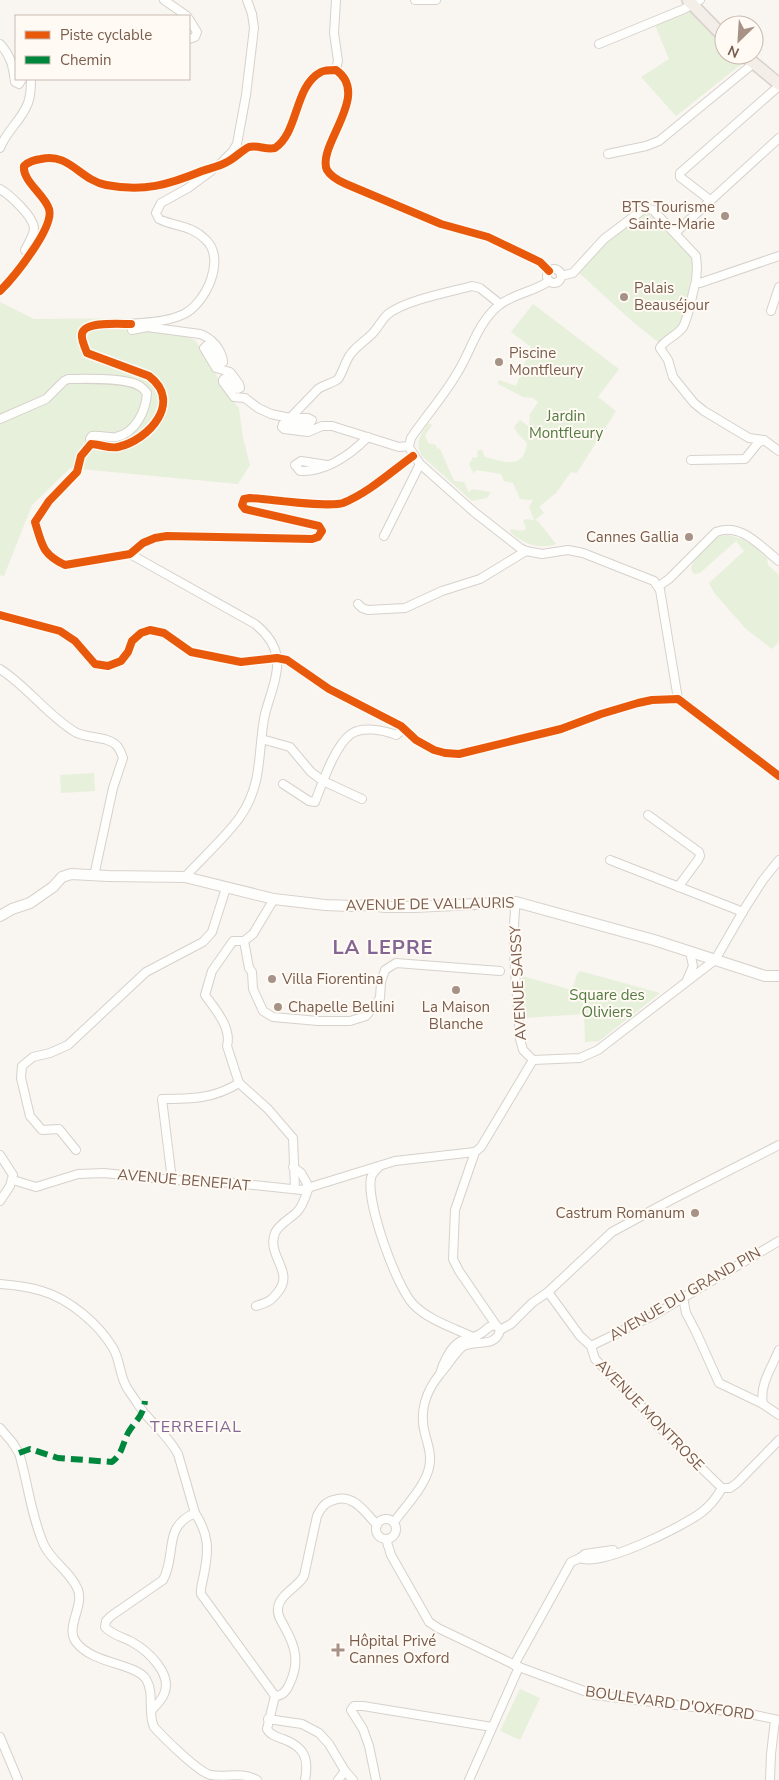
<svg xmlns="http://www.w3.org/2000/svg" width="779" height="1780" viewBox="0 0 779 1780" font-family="'Nunito Sans',sans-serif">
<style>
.green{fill:#e7f0db}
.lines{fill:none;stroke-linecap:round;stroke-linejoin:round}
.street-casing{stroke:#d7d1cb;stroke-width:10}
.secondary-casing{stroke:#d9d2cb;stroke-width:12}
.primary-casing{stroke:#dad1cc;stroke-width:14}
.street{stroke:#fefefd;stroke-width:8}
.secondary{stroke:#fefefd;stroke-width:10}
.primary{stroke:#f3eee8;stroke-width:11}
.quiet{stroke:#00873e;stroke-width:6;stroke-dasharray:12 6;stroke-linecap:butt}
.cycleway-casing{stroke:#fffaf3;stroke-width:11}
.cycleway{stroke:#e8590c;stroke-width:8}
.poi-dot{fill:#a69286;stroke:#fffaf3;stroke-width:2}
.labels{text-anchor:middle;stroke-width:4;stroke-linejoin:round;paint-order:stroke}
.poi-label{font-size:15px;fill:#7a5c4d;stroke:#fffaf3;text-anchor:start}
.park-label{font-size:15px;fill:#537a41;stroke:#fffaf3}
.street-label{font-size:15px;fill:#7a5c4d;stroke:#fffaf3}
.neighbourhood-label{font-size:16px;letter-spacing:1px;fill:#846695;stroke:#fffaf3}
.district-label{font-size:20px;font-weight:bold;letter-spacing:1px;fill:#846695;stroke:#fffaf3}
</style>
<rect width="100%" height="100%" fill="#f9f5f0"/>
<g class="green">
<path d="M690 11 724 44V55H736L744 62 676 116 641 77 669 59 655 25Z"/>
<path d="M644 211 649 214 689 255 692 261V274L681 324 678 328 658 342 632 321 577 271 604 242Z"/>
<path d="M0 302 34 319 150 318 196 341 228 395 239 408 243 438 250 465 238 484 70 468 32 505 4 576 0 575Z"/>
<path d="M533 304 619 369 598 397 616 411 577 473 571 472 556 493 540 506V508L544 513 535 520 538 521 556 544C540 550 522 543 510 532L511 529 523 531 526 528 523 521 525 519 534 520 529 507 533 500 520 499 513 483 504 481 501 474 476 470 474 474 469 464 473 457 476 458 478 456 477 452 479 450H482L485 457C503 461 524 471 527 443L518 434 514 427 520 420 529 427 530 414 538 402 533 398 523 397 498 384 499 380 516 386 531 347 511 332Z"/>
<path d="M428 423 432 425 425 435 428 443 436 445 437 448 440 449 454 481 464 482 469 493 472 489 491 492 487 498 472 501 422 456C414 443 421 435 428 423Z"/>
<path d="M728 535 742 539 754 546 767 558 768 565 779 575V642L772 649 746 629 715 594 709 583 744 551 736 541 700 573 694 574 691 569C692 559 708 544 716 538 720 536 724 535 728 535Z"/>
<path d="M94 773 95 791 61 793 60 775Z"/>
<path d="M580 971 660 993 599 1041 585 1042 584 1014 525 1018 522 976 572 990 577 974Z"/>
<path d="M520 1689 540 1698 520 1740 500 1731Z"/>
</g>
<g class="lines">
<defs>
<g id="street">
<path d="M164 0 187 16"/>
<path d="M415 0H436"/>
<path d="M189 19 197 32 195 37 189 39"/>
<path d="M0 44C11 56 13 66 15 82L19 84 22 79"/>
<path d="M599 44 684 9 700 0"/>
<path d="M336 70 338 61 334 33 336 0"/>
<path d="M0 148C6 131 22 120 28 103 31 95 31 87 31 79"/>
<path d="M608 154 646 146 659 141 754 63"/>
<path d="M220 164 233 151 237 144 246 95 254 28 252 14 247 0"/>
<path d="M211 171 188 188 161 203 156 213 159 219C175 227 191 225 205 239 227 258 206 303 184 314 167 322 148 322 131 324L132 330 147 327 200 334C212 338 222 350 223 362L219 363 210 349 206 346 204 348 216 368 230 372 239 384 240 388 238 389C232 387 232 380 226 377L223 380V382L234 397 245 398 258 408 271 414 290 418H308L312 420 309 425 283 424 282 427 284 429 308 432 322 426H332L399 447 409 446"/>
<path d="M0 189C10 195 33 216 34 228 34 235 28 244 25 250L29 255"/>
<path d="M710 200 680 177V173L779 86"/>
<path d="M675 233 779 138"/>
<circle cx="554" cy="276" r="7"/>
<path d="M561 276 573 273 604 239 645 208 653 210 696 256 697 267 696 281 700 283 779 256"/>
<path d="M549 281C534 292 512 294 498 306 476 325 471 352 456 375 443 397 425 417 411 438L409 446 410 449 420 464 474 512 520 548 526 551 542 554 568 550 583 553 654 581 660 590 678 699"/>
<path d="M696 281C692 294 689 316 683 327 677 336 665 339 660 348L668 360 673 377 694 403 704 411 749 438 764 440 779 451"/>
<path d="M0 291C13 278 55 227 49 209 45 195 22 181 24 166 29 161 35 160 41 159 69 152 80 180 106 185 144 192 168 185 202 171 210 168 218 167 227 162 235 158 241 151 249 147 258 145 266 150 275 148 299 132 294 86 321 72 325 70 331 70 336 70 372 95 316 146 327 170 331 177 339 181 346 184L441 224 488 237 540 262 549 271"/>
<path d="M771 311 779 287"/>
<path d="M131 324C120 324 84 321 82 334 81 340 85 347 87 353L149 376C183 402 149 440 118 447 109 449 100 444 91 444L81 456 77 472 49 501 35 522C42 545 42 554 65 565L130 554 143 543 155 538 167 536 312 539 318 537 322 531 319 526 245 509 242 505 244 499 250 498C269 499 328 508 343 503 368 493 391 472 413 456"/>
<path d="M290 418 318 389C323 385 336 382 338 379 343 372 345 362 350 355 356 346 364 342 372 334 378 328 382 319 388 314 406 300 450 292 472 286L480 288 500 304"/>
<path d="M0 419 46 399 64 381 68 379C85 379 128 377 141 387 143 388 145 391 147 393 146 410 136 433 116 437 109 438 100 435 92 436L90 439 91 444"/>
<path d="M691 460 745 459 758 443 764 440"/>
<path d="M327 465 301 461 295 465 300 471C326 472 350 455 368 437"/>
<path d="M384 536 420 464"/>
<path d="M130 554 255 624C265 632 275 644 277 658 279 675 269 698 265 714 257 752 264 782 240 817 225 838 202 858 185 877"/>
<path d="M659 586 669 579 716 532C741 522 761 547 779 561"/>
<path d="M358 604 362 608 368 610 405 608 442 591 480 579 526 551"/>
<path d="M0 615 60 631 75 641 95 664 108 666 121 661 128 652 132 641 141 633 150 630 164 633 191 652 241 662 277 658 287 660 329 689 401 726 416 740 434 750 445 753 459 754 561 729 601 714 638 703 652 700 678 699 779 776"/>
<path d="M0 669C28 687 47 715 75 732 87 739 108 735 118 747 120 750 122 755 123 758L113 788 94 876"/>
<path d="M265 740 290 747 311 772 323 781 362 799"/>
<path d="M283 784 309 801 315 802C322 784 335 745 351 734 362 726 384 730 396 735L404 729"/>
<path d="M648 815 699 852 700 856 698 860 678 887"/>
<path d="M610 860 743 912"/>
<path d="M274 899 253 934 244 941H233L212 971 205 995C215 1009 232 1028 227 1046L239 1083 268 1109 293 1138 295 1189"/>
<path d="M516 902C510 947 518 994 520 1039L523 1050 533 1060"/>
<path d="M244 941 249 968 252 972 253 989 263 1011 273 1017 318 1021H350L366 1016 380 998 381 982 385 970 396 963 500 971"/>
<path d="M687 980 693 966 690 952"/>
<path d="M533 1060 580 1058 598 1050 715 960 745 908 763 880 779 860"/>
<path d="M76 1150 59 1129 42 1130 30 1116 21 1078 22 1066 33 1057 50 1053 68 1045 146 972 203 942 212 932 226 888"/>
<path d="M475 1152 455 1210 453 1259 459 1271 496 1325"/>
<path d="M0 1155 13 1175 10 1186 0 1201"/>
<path d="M380 1166C376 1170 372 1173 371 1178 366 1202 396 1286 413 1304 428 1320 454 1328 473 1337"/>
<path d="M13 1180 36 1187 78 1174 104 1173 172 1180 235 1183 301 1190 395 1161 475 1152 481 1147 533 1060"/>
<path d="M172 1180 162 1099C190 1099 214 1099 239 1083"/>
<path d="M0 1284C14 1285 29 1287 42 1291 69 1299 98 1323 113 1348 121 1361 119 1378 129 1391 134 1398 139 1406 144 1413 156 1426 170 1439 178 1454L195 1513"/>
<path d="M548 1292 580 1336 591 1346 595 1359 644 1409 658 1426 722 1488"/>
<path d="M683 1297 686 1313 696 1332 719 1383 763 1404 779 1415"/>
<path d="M256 1306C268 1302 270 1302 278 1292 295 1271 266 1256 275 1233 278 1225 291 1218 297 1212 303 1206 306 1195 309 1187L301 1173 293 1167"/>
<path d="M500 1330 511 1324 532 1303 548 1292 612 1232 671 1200 779 1145"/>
<path d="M591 1346 654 1315 779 1241"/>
<path d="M763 1404C759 1385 772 1367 779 1350"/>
<path d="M0 1428 12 1442 19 1453C28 1483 31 1516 44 1545 52 1562 71 1572 78 1590 84 1607 65 1627 76 1642 92 1664 135 1663 146 1679 155 1694 147 1712 154 1727 163 1737 199 1773 211 1775 227 1778 241 1771 257 1780"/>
<circle cx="386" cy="1529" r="10"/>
<path d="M394 1522C405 1507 425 1486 429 1468 432 1456 428 1445 425 1434 419 1412 426 1391 440 1374 447 1366 455 1353 462 1347 474 1339 496 1349 500 1330L496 1325C488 1325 486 1331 480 1334 474 1338 467 1338 461 1341 450 1347 443 1363 440 1374"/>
<path d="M386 1539 391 1555 429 1622 438 1628 519 1667 595 1695 750 1714 779 1720"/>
<path d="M580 1558C600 1568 684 1526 702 1512 711 1505 717 1497 722 1488H730L737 1483 779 1440"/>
<path d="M514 1665 571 1562 580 1558 585 1554 613 1550"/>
<path d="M275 1696C282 1696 286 1692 289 1685 300 1663 296 1647 284 1626 281 1620 277 1616 278 1608 279 1595 298 1587 304 1576L317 1516C321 1508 325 1502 334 1500 353 1493 365 1512 377 1525"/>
<path d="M275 1696 267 1729C270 1735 277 1737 283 1739 305 1747 309 1759 305 1780"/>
<path d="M152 1710C156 1705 162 1700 164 1694 173 1674 148 1651 132 1642 123 1637 112 1635 105 1627L106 1621 111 1616 163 1580C177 1555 162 1527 195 1513 209 1535 209 1549 204 1574 203 1581 200 1587 201 1594L275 1696"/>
<path d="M268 1719 302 1724 319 1733 329 1744 345 1771 353 1780"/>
<path d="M0 1737 18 1780"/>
<path d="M338 1780 345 1771"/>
<path d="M376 1780 369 1746 363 1729 351 1710 354 1706H363L492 1727"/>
<path d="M469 1780 519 1667"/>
<path d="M770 1780 771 1754 775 1720"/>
</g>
<path id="secondary" d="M0 916 12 909 30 903 53 887 62 877 71 874 108 876 185 877 274 899 325 905 351 906 370 905 385 907H415L516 902 654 940 765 976H779"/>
<g id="primary">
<path d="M688 0 724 37"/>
<path d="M744 55 779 84"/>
</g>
</defs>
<use href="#street" class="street-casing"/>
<use href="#secondary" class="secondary-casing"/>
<use href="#primary" class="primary-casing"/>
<use href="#street" class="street"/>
<use href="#secondary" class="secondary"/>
<use href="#primary" class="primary"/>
<path class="quiet" d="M19 1453 30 1449 58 1458 112 1462C123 1453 122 1445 128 1433 135 1421 143 1417 145 1401"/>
<defs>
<g id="cycleway">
<path d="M0 291C13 278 55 227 49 209 45 195 22 181 24 166 29 161 35 160 41 159 69 152 80 180 106 185 144 192 168 185 202 171 210 168 218 167 227 162 235 158 241 151 249 147 258 145 266 150 275 148 299 132 294 86 321 72 325 70 331 70 336 70 372 95 316 146 327 170 331 177 339 181 346 184L441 224 488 237 540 262 549 271"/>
<path d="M131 324C120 324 84 321 82 334 81 340 85 347 87 353L149 376C183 402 149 440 118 447 109 449 100 444 91 444L81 456 77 472 49 501 35 522C42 545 42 554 65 565L130 554 143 543 155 538 167 536 312 539 318 537 322 531 319 526 245 509 242 505 244 499 250 498C269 499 328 508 343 503 368 493 391 472 413 456"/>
<path d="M0 615 60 631 75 641 95 664 108 666 121 661 128 652 132 641 141 633 150 630 164 633 191 652 241 662 277 658 287 660 329 689 401 726 416 740 434 750 445 753 459 754 561 729 601 714 638 703 652 700 678 699 779 776"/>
</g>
</defs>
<use href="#cycleway" class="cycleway-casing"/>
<use href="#cycleway" class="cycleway"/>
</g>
<g class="poi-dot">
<circle cx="725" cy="216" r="5"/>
<circle cx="624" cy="297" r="5"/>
<circle cx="499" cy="362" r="5"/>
<circle cx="689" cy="537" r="5"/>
<circle cx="272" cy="979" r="5"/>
<circle cx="456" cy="990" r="5"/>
<circle cx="278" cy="1007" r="5"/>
<circle cx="695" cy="1213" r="5"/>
<path d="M335.5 1642.5h5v5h5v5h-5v5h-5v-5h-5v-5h5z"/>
</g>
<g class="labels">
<g class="poi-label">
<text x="715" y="212" text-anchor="end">BTS Tourisme<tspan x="715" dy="17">Sainte-Marie</tspan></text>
<text x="634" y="293">Palais<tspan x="634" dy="17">Beauséjour</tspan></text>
<text x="509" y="358">Piscine<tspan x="509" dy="17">Montfleury</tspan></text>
<text x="679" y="542" text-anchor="end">Cannes Gallia</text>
<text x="282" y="984">Villa Fiorentina</text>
<text x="288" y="1012">Chapelle Bellini</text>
<text x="456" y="1012" text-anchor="middle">La Maison<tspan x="456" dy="17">Blanche</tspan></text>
<text x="685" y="1218" text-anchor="end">Castrum Romanum</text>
<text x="349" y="1646">Hôpital Privé<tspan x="349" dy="17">Cannes Oxford</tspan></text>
</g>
<g class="park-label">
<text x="566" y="421">Jardin<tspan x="566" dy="17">Montfleury</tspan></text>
<text x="607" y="1000">Square des<tspan x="607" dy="17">Oliviers</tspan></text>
</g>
<g class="street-label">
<text transform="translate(430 904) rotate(-1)" y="5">AVENUE DE VALLAURIS</text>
<text transform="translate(518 983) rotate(-93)" y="5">AVENUE SAISSY</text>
<text transform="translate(184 1180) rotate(5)" y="5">AVENUE BENEFIAT</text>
<text transform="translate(685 1294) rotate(-30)" y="5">AVENUE DU GRAND PIN</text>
<text transform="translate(650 1415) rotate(46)" y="5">AVENUE MONTROSE</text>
<text transform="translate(670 1703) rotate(8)" y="5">BOULEVARD D'OXFORD</text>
</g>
<g class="neighbourhood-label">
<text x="196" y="1432">TERREFIAL</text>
</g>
<g class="district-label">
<text x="383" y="954">LA LEPRE</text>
</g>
</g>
<rect x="15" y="15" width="175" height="65" fill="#fffaf3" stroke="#cabbb1"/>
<rect x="25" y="31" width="25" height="8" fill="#e8590c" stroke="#cabbb1"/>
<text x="60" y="40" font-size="15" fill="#7a5c4d">Piste cyclable</text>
<rect x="25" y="56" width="25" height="8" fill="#00873e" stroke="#cabbb1"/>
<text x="60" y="65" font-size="15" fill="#7a5c4d">Chemin</text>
<g transform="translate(739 40) rotate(205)"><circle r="24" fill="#fffaf3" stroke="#cabbb1"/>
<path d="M0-4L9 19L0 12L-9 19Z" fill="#a69286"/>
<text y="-8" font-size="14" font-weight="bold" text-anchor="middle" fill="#7a5c4d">N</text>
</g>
</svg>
